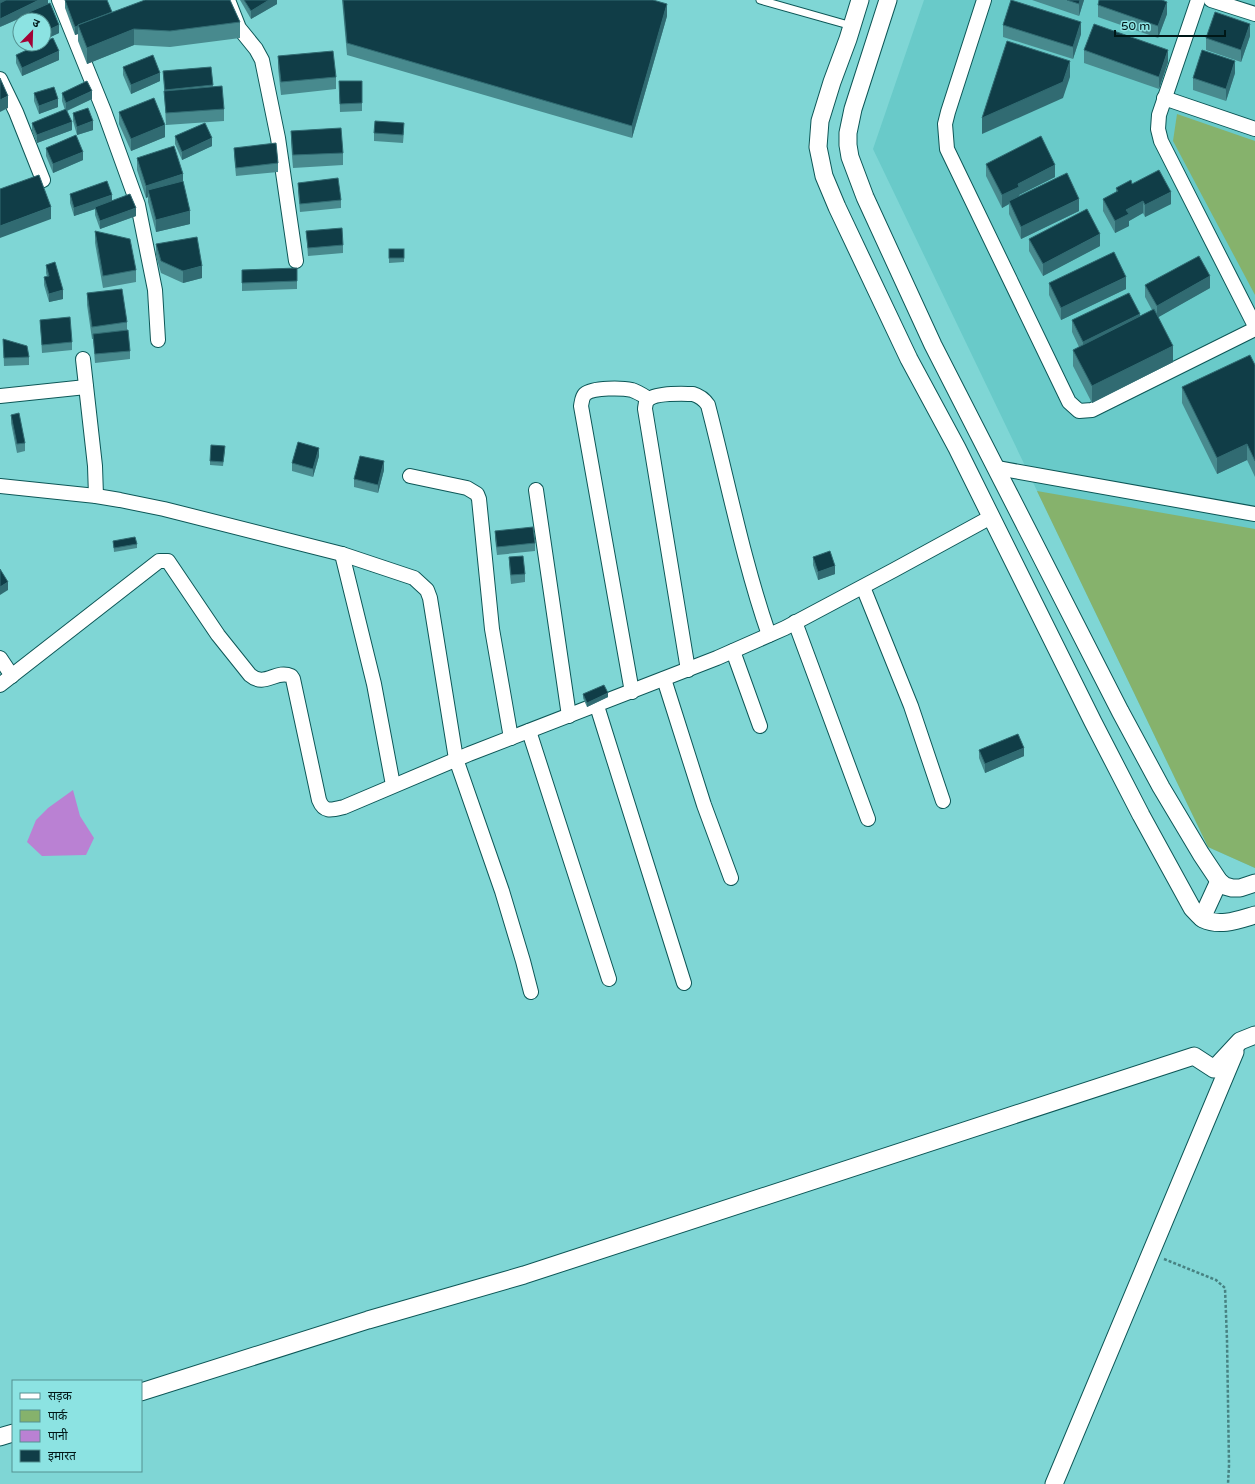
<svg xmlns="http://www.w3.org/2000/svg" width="1255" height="1484" viewBox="0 0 1255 1484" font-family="'Varela Round','Noto Sans Devanagari',sans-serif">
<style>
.built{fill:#69cac9}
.green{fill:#86b26c}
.water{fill:#ba81d3}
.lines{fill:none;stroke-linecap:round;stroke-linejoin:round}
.service-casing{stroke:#0d5757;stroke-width:9}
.minor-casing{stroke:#0d5757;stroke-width:16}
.tertiary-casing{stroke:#0d5757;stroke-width:19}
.path{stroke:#478282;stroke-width:2.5;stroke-dasharray:3 2;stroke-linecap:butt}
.service{stroke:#fff;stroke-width:7}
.minor{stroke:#fff;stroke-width:14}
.tertiary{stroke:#fff;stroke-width:17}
.wall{fill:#488a8e}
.shaded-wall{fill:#316b72}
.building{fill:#103d47;stroke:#316b72}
</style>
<rect width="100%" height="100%" fill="#7fd6d5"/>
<path class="built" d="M924 0H1255V868L1208 847 873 149Z"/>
<g class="green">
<path d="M1177 114 1255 141V295L1173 141Z"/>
<path d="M1037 491 1255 529V868L1208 847Z"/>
</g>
<path class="water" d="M73 790 80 816 94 838 86 855 42 856 27 842 36 820 48 808Z"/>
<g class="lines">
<defs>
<path id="service" d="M760 0 852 26"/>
<g id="minor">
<path d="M59 0 104 111 138 205 155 290 158 340"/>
<path d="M228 0 239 28 256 49 262 60 278 138 296 261"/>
<path d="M984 0 948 112 945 124 947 149 1069 402 1079 411 1092 410 1255 329"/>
<path d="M1198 0 1159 115 1158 129 1161 141 1255 326"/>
<path d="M1211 0 1255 14"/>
<path d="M0 79 16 112 43 180"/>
<path d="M1164 98 1255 129"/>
<path d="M83 359 95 466 96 496"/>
<path d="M0 396 86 387"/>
<path d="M997 468 1255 514"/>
<path d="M410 476 467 488 477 494 479 499 492 629 511 738"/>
<path d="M0 486 96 496 120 500 164 509 342 554 414 578 427 590 430 598 456 759 502 891 523 961 531 992"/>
<path d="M536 490 569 716"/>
<path d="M342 554 374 684 393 785"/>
<path d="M863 587 911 706 943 801"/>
<path d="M795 622 868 819"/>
<path d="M733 651 760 726"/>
<path d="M0 658 12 676"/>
<path d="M688 670 645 409C645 407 646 403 646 402 652 392 682 394 693 394 700 396 704 399 708 405 728 482 743 560 769 635"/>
<path d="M664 679 704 805 731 878"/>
<path d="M0 685 159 561H168L218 635 250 675C265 688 276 669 291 676L293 679 319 800C324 813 332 810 344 807L469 754 717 658 785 628 894 570 991 517"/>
<path d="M632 692 581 406C582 401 582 397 585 394 593 387 623 388 632 390 638 392 644 396 649 399"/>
<path d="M597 706 684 983"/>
<path d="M529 731 609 979"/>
</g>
<g id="tertiary">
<path d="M860 0 848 39 832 82 820 121 818 147 824 176 837 207 909 359 957 448 1093 722 1141 815 1192 908C1195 911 1199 916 1203 919 1220 927 1238 920 1255 915"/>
<path d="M888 0 853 109 848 133V145L850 157 865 197 933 345 1120 711 1161 787 1201 854 1219 881 1225 886 1232 888H1240L1255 883"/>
<path d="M1202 918 1219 881"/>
<path d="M141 1392 368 1320 524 1275 1194 1056 1214 1069 1240 1041 1255 1035"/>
<path d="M0 1437 13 1433"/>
<path d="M1054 1484 1235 1052"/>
</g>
</defs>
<use href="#service" class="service-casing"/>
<use href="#minor" class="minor-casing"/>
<use href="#tertiary" class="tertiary-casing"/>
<path class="path" d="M1164 1259 1216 1280 1225 1288 1227 1340 1229 1465 1228 1484"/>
<use href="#service" class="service"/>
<use href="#minor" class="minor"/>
<use href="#tertiary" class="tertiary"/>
</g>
<g class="wall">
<path d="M48 0V4L59 33 44 40V20H20V31L18 25V19L0 27Z"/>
<path d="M65 0 112 12 240 22V38L170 47 134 45 87 64 78 41V34L75 35 65 8Z"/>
<path d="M240 0H277V4L251 19Z"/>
<path d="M342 0H653L667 16 632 138 347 55Z"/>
<path d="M1032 0H1084L1079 16Z"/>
<path d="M1098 5 1167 14 1158 38 1098 17Z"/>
<path d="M1003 25 1081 34 1073 59 1003 37Z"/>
<path d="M1250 36 1241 62 1206 50V38Z"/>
<path d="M1084 50 1168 62 1159 89 1084 63Z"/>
<path d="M16 55 59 60 22 76 16 63Z"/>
<path d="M278 56 336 77V89L281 95 278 68Z"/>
<path d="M123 67 160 81 131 94 123 75Z"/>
<path d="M211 67 213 87 224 109V121L166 125 163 71Z"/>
<path d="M1235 73 1226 101 1193 90V78Z"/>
<path d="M339 81H362V111L340 112Z"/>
<path d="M34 93 58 107 39 114 34 101Z"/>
<path d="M62 93 92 99 67 111 72 130 37 143 32 131V123L65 110 62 101Z"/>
<path d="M119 112 165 137 131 151 119 124Z"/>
<path d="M73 113 93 130 77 135 73 121Z"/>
<path d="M291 131 343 153V165L293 168 291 143Z"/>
<path d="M404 131 403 143 374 141V133Z"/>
<path d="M175 136 212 146 182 160 175 144Z"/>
<path d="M46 148 83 160 53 173 46 156Z"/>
<path d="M234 148 278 163V172L236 176 234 156Z"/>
<path d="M137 158 183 182 190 224 156 232 148 202V197L146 198 137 170Z"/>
<path d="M986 164 1055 177 1019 195V196L1079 211 1021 239 1009 214V204L1002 208 986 176Z"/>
<path d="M298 183 341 200V208L300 212 298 191Z"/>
<path d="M1132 184 1171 204 1145 217 1143 213 1129 221V226L1115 233 1103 211V199L1116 192V188Z"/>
<path d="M70 194 112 201 136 216 100 229 95 215V209L74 216 70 203Z"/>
<path d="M95 231 136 270V282L103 288 95 243Z"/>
<path d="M306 231 343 245V253L308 256Z"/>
<path d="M1029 239 1100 246 1043 276 1029 251Z"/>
<path d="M156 244 202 278 183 283 161 273 156 256Z"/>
<path d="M389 249H404V262L389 263Z"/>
<path d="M46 265 63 299 49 302 44 285V277H47L46 273Z"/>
<path d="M297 268V289L242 291V270Z"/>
<path d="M1049 283 1126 289 1061 320 1049 295Z"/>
<path d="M1145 285 1210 288 1158 317 1173 362 1092 403 1073 366V350L1079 347 1072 332V320L1140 316 1152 310 1145 297Z"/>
<path d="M87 293 127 322V331L130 351V359L95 363 93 339H92L87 305Z"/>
<path d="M40 320 72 342V350L42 353Z"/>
<path d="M3 339 29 357V365L4 366Z"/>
<path d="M1255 365V477L1247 460 1217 474 1182 403V387Z"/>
<path d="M11 415 25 443V451L17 453 11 423Z"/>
<path d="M225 451 223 466 210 465V461Z"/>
<path d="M319 456 313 477 292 471V463Z"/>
<path d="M384 470 378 493 354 487V479Z"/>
<path d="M495 531 535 543V551L497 555 495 539Z"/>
<path d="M113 541 137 544V548L114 552Z"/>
<path d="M509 557 525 574V582L511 584 509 565Z"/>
<path d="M813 557 835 574 818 580 813 565Z"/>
<path d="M583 694 608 697 587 707 583 698Z"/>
<path d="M979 750 1024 756 985 773 979 758Z"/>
</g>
<g class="shaded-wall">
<path d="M0 0H8L0 4Z"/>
<path d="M39 0H48V4L18 17V19L0 27V19Z"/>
<path d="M269 0H277V4L251 19V11Z"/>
<path d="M1080 0H1084L1079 16V4Z"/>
<path d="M1167 2V14L1158 38V26Z"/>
<path d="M667 4V16L632 138V126Z"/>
<path d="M1081 22V34L1073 59V47Z"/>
<path d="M1250 24V36L1241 62V50Z"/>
<path d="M59 25V33L44 40V32Z"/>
<path d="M78 26V34L75 35V27Z"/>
<path d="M134 29V45L87 64V48Z"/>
<path d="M27 44H35L27 47Z"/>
<path d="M1168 50V62L1159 89V77Z"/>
<path d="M59 51V60L22 76V68Z"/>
<path d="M1070 61V77L1063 98 982 134V118Z"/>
<path d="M1235 61V73L1226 101V89Z"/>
<path d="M160 73V81L131 94V85Z"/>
<path d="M92 91V99L66 111V103Z"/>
<path d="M8 96V108L0 112V100Z"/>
<path d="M58 99V107L39 114V106Z"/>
<path d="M93 121V130L77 135V127Z"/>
<path d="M72 122V130L37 143V135Z"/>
<path d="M165 125V137L131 151V139Z"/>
<path d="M212 138V146L182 160V152Z"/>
<path d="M83 152V160L53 173V164Z"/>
<path d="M1055 165V177L1019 195V199L1009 201V204L1002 208V195L1018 184Z"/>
<path d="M183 174V186L148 190V197L146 198V186Z"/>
<path d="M1171 192V204L1145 217V205Z"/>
<path d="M112 195V203L95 207V209L74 216V208Z"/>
<path d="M1079 199V211L1021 239V227Z"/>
<path d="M1143 201V213L1129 221V226L1115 233V221L1126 210Z"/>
<path d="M51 207V219L0 238V226Z"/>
<path d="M136 208V216L100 229V221Z"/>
<path d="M190 211V224L156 232V220Z"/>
<path d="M1100 234V246L1043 276V264Z"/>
<path d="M202 266V278L183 283V271Z"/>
<path d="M1210 276V288L1157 318V306Z"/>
<path d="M1126 277V289L1061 320V308Z"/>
<path d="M63 290V299L49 302V294Z"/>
<path d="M1140 314V327L1083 354V342Z"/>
<path d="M1173 346V362L1092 403V386Z"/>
<path d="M1247 444V460L1217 474V458Z"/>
<path d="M319 448V456L313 477V469Z"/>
<path d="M384 461V470L378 493V485Z"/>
<path d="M835 566V574L818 580V572Z"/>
<path d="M8 582V590L0 595V587Z"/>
<path d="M608 693V697L587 707V703Z"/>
<path d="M1024 748V756L985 773V764Z"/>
</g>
<g class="building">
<path d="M6 0H39L0 19V3Z"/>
<path d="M65 0H107L112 12 78 25V26L75 27Z"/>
<path d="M145 0H230L240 22 170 31 134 29 87 48 78 25Z"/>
<path d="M244 0H269L251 11Z"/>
<path d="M343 0H653L667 4 632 126 347 43Z"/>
<path d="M1011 0 1081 22 1073 47 1003 25Z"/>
<path d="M1067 0H1080L1079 4Z"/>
<path d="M1099 0H1162L1167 2 1158 26 1098 5Z"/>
<path d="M50 3 59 25 44 32V20H20V23L18 17Z"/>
<path d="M1215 12 1250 24 1241 50 1206 38Z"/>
<path d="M1094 24 1168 50 1159 77 1084 50Z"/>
<path d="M53 38 59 51 22 68 16 55 40 44H44V42Z"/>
<path d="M1007 41 1070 61 1063 82 982 118Z"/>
<path d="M1202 50 1235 61 1226 89 1193 78Z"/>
<path d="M333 51 336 77 281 82 278 56Z"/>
<path d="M153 55 160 73 131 85 123 67Z"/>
<path d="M211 67 213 85 165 90 163 71Z"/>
<path d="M0 78 8 96 0 100Z"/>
<path d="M87 81 92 91 66 103 62 93Z"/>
<path d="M339 81H362V103L340 104Z"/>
<path d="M222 86 224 109 166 113 164 91Z"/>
<path d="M54 87 58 99 39 106 34 93Z"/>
<path d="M154 98 165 125 131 139 119 112Z"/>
<path d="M88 108 93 121 77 127 73 113Z"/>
<path d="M66 109 72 122 37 135 32 123Z"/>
<path d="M375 121 404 123 403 135 374 133Z"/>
<path d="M205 123 212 138 182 152 175 136Z"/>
<path d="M341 128 343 153 293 155 291 131Z"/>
<path d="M76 135 83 152 53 164 46 148Z"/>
<path d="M1041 136 1055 165 1018 184 1019 187 1002 195 986 164Z"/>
<path d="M276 143 278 163 236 168 234 148Z"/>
<path d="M174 146 183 174 146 186 137 158Z"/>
<path d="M1159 170 1171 192 1145 205 1143 201 1126 210 1129 214 1115 221 1103 199 1118 191 1116 188 1131 180 1132 184Z"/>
<path d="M1067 173 1079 199 1021 227 1009 201Z"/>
<path d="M39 175 51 207 0 226V189Z"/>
<path d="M338 178 341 200 300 204 298 183Z"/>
<path d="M107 181 112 195 74 208 70 194Z"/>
<path d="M183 181 190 211 156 220 148 190Z"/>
<path d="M130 194 136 208 100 221 95 207Z"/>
<path d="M1087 209 1100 234 1043 264 1029 239Z"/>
<path d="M342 228 343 245 308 248 306 231Z"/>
<path d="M95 231 130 239 136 270 103 276Z"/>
<path d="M197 237 202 266 183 271 161 261 156 244Z"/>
<rect x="389" y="249" width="15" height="9"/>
<path d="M1114 252 1126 277 1061 308 1049 283Z"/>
<path d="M1199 256 1210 276 1157 306 1145 285Z"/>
<path d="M55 262 63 290 49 294 44 277 49 276 46 265Z"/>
<path d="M297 268V281L242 283V270Z"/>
<path d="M122 289 127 322 92 327 87 293Z"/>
<path d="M1129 293 1140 314 1083 342 1072 320Z"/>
<path d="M1154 309 1173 346 1092 386 1073 350Z"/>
<path d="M70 317 72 342 42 345 40 320Z"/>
<path d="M128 330 130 351 95 354 93 334Z"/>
<path d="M3 339 27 346 29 357 4 358Z"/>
<path d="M1250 355 1255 365V461L1247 444 1217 458 1182 387Z"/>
<path d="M19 413 25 443 17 444 11 415Z"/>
<path d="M298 442 319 448 313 469 292 463Z"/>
<path d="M211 445 225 446 223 462 210 461Z"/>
<path d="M360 456 384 461 378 485 354 479Z"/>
<path d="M533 527 535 543 497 547 495 531Z"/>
<path d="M135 537 137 544 114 548 113 541Z"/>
<path d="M830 551 835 566 818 572 813 557Z"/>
<path d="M523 556 525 574 511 575 509 557Z"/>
<path d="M0 569 8 582 0 587Z"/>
<path d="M604 685 608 693 587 703 583 694Z"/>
<path d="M1018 734 1024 748 985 764 979 750Z"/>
</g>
<rect x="12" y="1380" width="130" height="92" fill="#8ce3e2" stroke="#549191"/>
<rect x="20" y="1393" width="20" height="6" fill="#ffffff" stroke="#549191"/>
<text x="48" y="1400" font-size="12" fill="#001717">सड़क</text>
<rect x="20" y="1410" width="20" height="12" fill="#86b26c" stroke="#549191"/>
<text x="48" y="1420" font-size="12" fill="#001717">पार्क</text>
<rect x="20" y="1430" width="20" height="12" fill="#ba81d3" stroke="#549191"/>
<text x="48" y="1440" font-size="12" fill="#001717">पानी</text>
<rect x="20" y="1450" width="20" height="12" fill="#103d47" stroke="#549191"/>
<text x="48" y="1460" font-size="12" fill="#001717">इमारत</text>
<g transform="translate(32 32) rotate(23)"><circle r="19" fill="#8ce3e2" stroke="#549191"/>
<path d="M0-3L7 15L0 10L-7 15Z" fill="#a20235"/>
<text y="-6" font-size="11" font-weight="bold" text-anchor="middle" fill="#001717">उ</text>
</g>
<path d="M1115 30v6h110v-6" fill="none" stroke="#001717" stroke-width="2"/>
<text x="1121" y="30" font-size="12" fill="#001717" stroke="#8ce3e2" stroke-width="3" paint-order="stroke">50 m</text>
</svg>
